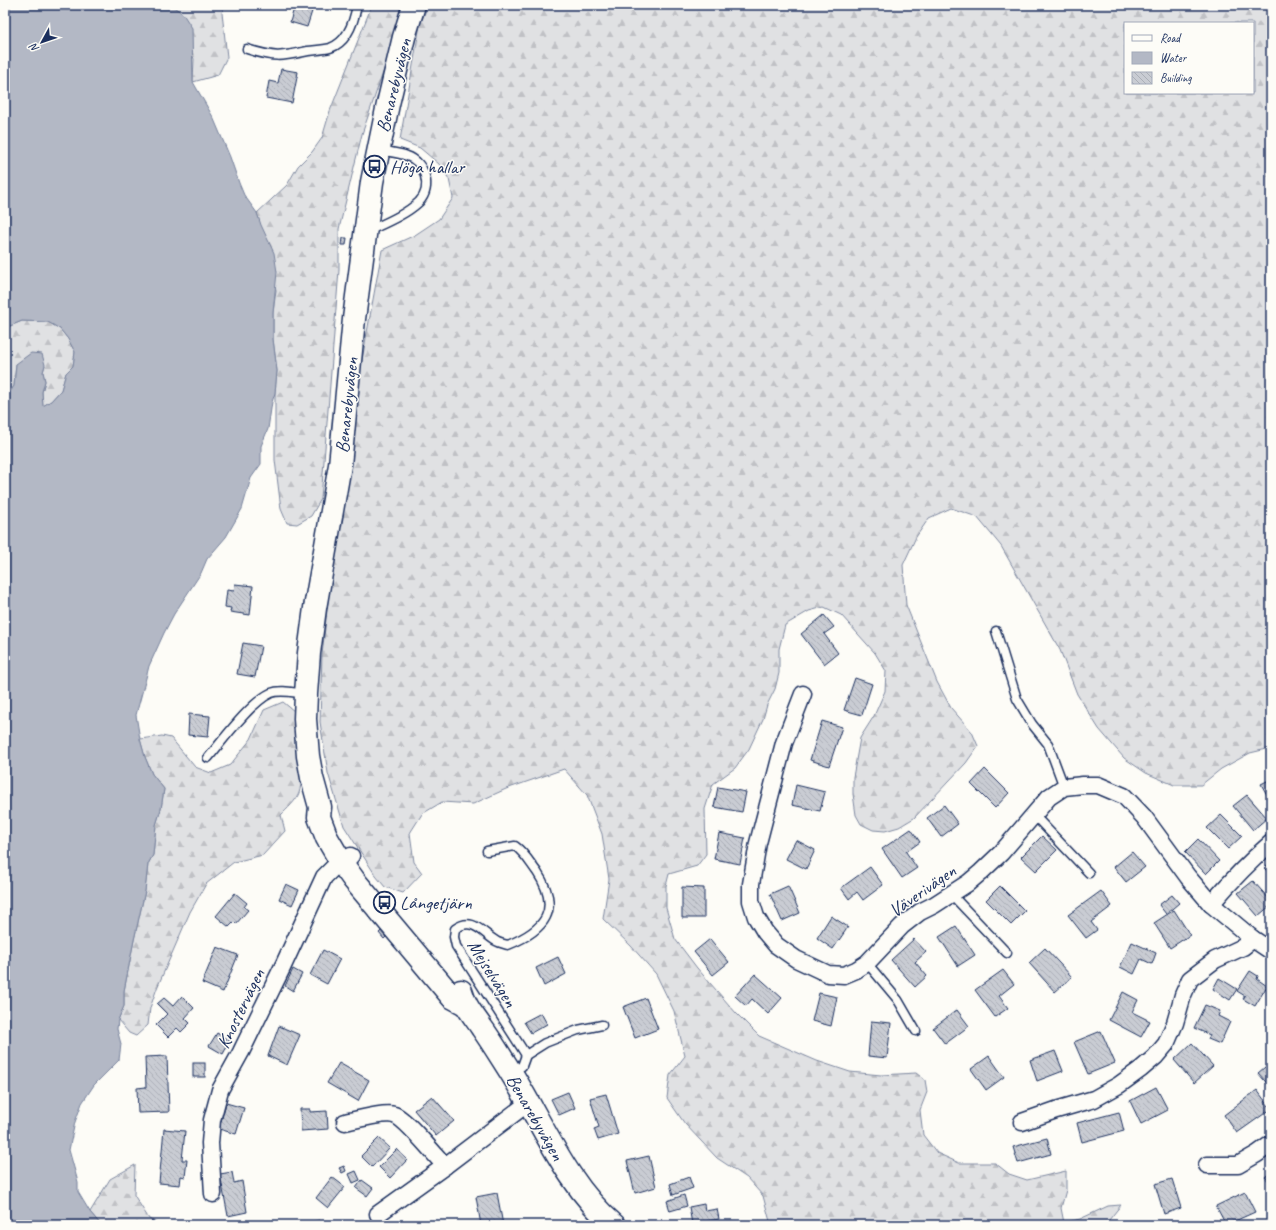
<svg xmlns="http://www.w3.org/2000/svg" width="1276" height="1230" viewBox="0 0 1276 1230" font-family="Caveat,sans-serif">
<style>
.forest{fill:url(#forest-firs);stroke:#7e88a0;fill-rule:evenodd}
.water{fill:#b3b8c5;stroke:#76819c}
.building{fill:url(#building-back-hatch);stroke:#1b2f5e}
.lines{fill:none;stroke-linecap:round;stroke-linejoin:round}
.lane-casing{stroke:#1b2f5e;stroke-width:11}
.street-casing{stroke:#1b2f5e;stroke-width:19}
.secondary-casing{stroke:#1b2f5e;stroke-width:25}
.lane{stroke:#fdfcf7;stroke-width:8}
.street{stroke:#fdfcf7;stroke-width:16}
.secondary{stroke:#fdfcf7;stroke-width:22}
.labels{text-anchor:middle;stroke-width:3;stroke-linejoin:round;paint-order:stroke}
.street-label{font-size:19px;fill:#1b2f5e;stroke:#fdfcf7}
.poi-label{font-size:19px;fill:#1b2f5e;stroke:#fdfcf7;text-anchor:start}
</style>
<defs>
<pattern id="forest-firs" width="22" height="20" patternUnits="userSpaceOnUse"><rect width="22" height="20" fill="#e0e1e3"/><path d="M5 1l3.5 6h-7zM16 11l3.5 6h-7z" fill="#c0c1c5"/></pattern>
<pattern id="building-back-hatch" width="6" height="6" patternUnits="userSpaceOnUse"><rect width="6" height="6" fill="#c9ccd3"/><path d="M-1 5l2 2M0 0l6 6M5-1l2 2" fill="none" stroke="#acb0b8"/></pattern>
</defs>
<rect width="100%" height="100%" fill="#fdfcf7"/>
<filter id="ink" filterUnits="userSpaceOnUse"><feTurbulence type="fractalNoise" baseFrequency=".025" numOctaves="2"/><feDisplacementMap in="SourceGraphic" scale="8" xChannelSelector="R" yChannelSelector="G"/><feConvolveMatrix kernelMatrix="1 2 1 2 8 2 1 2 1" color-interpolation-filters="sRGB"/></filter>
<g filter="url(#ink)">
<g class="forest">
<path d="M174 5H224L222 13 227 57 218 75 193 82 194 59 174 7Z"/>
<path d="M372 5H406L362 134 339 229V270L321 499 311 516 297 524 287 523 281 509 275 460V393L277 371 273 339V313L276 290 257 213 287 185 298 166 312 152 322 138 330 111Z"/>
<path d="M428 5H1271V748L1250 753 1221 769 1201 785H1174L1146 773 1124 758 1099 729 1077 694 1060 650 1001 546 977 517 951 508 929 518 916 537 903 565 906 605 937 682 951 708 972 732 978 746 966 763 914 818 899 827 885 831 873 830 861 824 856 815 853 794V777L860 738 874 716 885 691 886 671 875 653 841 615 824 607 809 611 785 625 779 649V673L775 689 767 705 763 719 749 749 735 768 713 784 705 809 706 854 697 866 669 874 666 886V908L675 939 697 968 736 1013 759 1036 817 1061 850 1072 881 1075 916 1073 925 1080 927 1092 920 1110 923 1135 937 1153 959 1163H995L1009 1174 1027 1180 1066 1171V1190L1061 1208 1064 1223 1080 1219 1108 1206 1121 1205 1105 1225H771L763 1196 747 1178 717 1158 685 1124 667 1098 670 1075 685 1056 674 1011 656 974 631 946 603 919 609 879 602 834 587 795 564 769 506 789 473 804 442 802 422 814 410 833 414 862 422 873 403 893 385 887 376 876 344 826 328 773 320 722 322 655 332 565 360 371 382 250 415 235 439 219 453 198 449 179 439 164 420 148 400 140 420 25ZM1125 23H1253V93H1125Z"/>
<path d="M22 321 48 322 60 329 68 339 75 352 73 366 66 373 61 390 51 401 43 406 42 392 45 381 43 372 45 365 16 364 14 386 8 395 5 406V328Z"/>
<path d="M283 702 294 711C297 730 305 777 299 793 296 801 287 809 281 815L285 831 263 855 234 862 206 884 190 912 157 988 150 1008 148 1025 136 1036 129 1033 118 1020 124 1006V991L134 940 145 891 148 864 153 855 156 825 161 809 164 789 152 774 145 757 140 739 162 736 171 738 195 767 211 773 230 765 251 739 264 710Z"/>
<path d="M135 1165 134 1195 149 1219 160 1225H101L90 1212 110 1179Z"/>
<path d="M319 1220 325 1225H301Z"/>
</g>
<path class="water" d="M5 5H174V7L183 14 192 28 193 82 213 117 230 157 239 183 244 195 257 213 261 225 274 253 277 272 273 313V339L277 371 275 393 272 402 268 429 261 446V464L251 478 242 509 226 537 207 559 201 573 174 614 164 633 149 666 146 678 136 715 140 739 145 757 152 774 164 789 161 809 156 825 153 855 148 864 145 891 134 940 124 991V1006L118 1020 117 1029 121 1044 119 1060 94 1085 82 1103 75 1122 69 1150 78 1182V1192L90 1212 101 1225H5V406L8 395 14 386 16 364 31 353 42 354 45 365 43 372 45 381 42 392 43 406 51 401 61 390 66 373 73 366 75 352 68 339 60 329 48 322 22 321 5 328Z"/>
<g class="building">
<path d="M295 5H314L307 27 290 22Z"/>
<path d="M281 69 298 72 292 103 266 98 269 81 278 83Z"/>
<path d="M343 238H347L346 245H342Z"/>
<path d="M235 584 253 586 250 615 230 612 231 608 225 607 227 590 234 591Z"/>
<path d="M824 615 834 627 824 634 838 653 824 664 801 634Z"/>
<path d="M243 643 261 646 255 677 237 674Z"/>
<path d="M855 678 872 684 862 715 844 710Z"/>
<path d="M189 714 210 716 208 737 188 735Z"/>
<path d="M822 721 842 727 829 766 810 760Z"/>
<path d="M985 769 1009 793 995 808 971 784Z"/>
<path d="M1271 779V802L1261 784Z"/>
<path d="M796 785 825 792 820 811 792 805Z"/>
<path d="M718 787 746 792 742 812 714 807Z"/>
<path d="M1247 795 1267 818 1253 830 1233 806Z"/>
<path d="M944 805 958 824 941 837 927 818Z"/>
<path d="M1221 815 1242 836 1228 849 1207 828Z"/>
<path d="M911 829 920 842 906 852 917 868 902 878 882 849Z"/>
<path d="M719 833 745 838 740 864 714 859Z"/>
<path d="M1042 836 1057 850 1036 871 1021 857Z"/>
<path d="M1198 839 1219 861 1206 874 1185 852Z"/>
<path d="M796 840 815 850 806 869 786 859Z"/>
<path d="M1132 852 1145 867 1126 882 1114 867Z"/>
<path d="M1271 861V875L1264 868Z"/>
<path d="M870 867 883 885 863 900 857 892 849 899 841 888Z"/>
<path d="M1253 881 1271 901V905L1258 916 1238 893Z"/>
<path d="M286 884 299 890 292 905 279 899Z"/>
<path d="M788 886 800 913 782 921 770 894Z"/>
<path d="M1000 886 1025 911 1011 925 986 900Z"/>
<path d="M682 887 704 888V918H682Z"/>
<path d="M1101 891 1112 906 1091 922 1097 930 1086 938 1068 915Z"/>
<path d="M235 893 247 903 244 907 248 910 236 924 234 922 229 927 216 916Z"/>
<path d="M1172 895 1179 903 1166 914 1159 905Z"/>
<path d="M1174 910 1190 935 1170 948 1154 923Z"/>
<path d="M831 916 848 927 833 949 817 938Z"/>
<path d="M956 926 975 955 958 966 939 937Z"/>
<path d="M381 931 386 937 384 939 379 933Z"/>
<path d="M710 939 729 962 713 975 694 952Z"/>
<path d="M914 939 926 952 915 962 927 976 915 987 891 960Z"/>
<path d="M1132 942 1156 953 1152 964 1141 959 1134 974 1120 967Z"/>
<path d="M217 947 238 955 223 992 202 983Z"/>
<path d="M1045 948 1072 977 1055 992 1029 963Z"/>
<path d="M323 950 340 959 327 984 310 975Z"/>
<path d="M558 957 566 974 544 986 536 968Z"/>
<path d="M293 969 302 974 293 991 285 986Z"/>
<path d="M1003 970 1014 984 999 996 1008 1008 995 1017 975 990Z"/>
<path d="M1250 971 1258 976 1257 979 1267 986 1255 1006 1243 999 1245 996 1237 991Z"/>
<path d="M755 974 782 998 768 1014 752 999 746 1006 735 996Z"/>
<path d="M1219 978 1237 989 1230 1000 1213 989Z"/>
<path d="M1123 992 1138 1000 1132 1012 1150 1021 1141 1037 1109 1020Z"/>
<path d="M819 993 837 997 831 1026 812 1021Z"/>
<path d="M182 996 194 1008 185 1018 190 1023 181 1032 177 1028 168 1037 156 1025 167 1014 157 1004 164 998 173 1006Z"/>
<path d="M646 998 658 1029 635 1038 623 1007Z"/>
<path d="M1205 1005 1220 1011 1218 1016 1230 1022 1220 1044 1208 1039 1210 1035 1194 1028Z"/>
<path d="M957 1010 969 1026 945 1044 933 1028Z"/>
<path d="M541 1013 547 1024 531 1033 524 1022Z"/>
<path d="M871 1021 891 1023 887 1058 868 1056Z"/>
<path d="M279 1026 300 1035 287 1065 268 1056Z"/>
<path d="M1101 1031 1115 1063 1088 1074 1074 1042Z"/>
<path d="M217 1033 230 1041 223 1054 209 1046Z"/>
<path d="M1192 1043 1213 1066 1194 1083 1174 1060Z"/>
<path d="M1055 1051 1063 1071 1037 1081 1030 1060Z"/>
<path d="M167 1056 169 1112 138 1113 137 1088 146 1087 145 1057Z"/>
<path d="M989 1056 1004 1077 986 1090 971 1069Z"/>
<path d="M1271 1062V1088L1258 1073Z"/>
<rect x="193" y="1063" width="12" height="14"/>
<path d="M339 1063 369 1080 358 1101 327 1083Z"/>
<path d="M1156 1087 1168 1110 1141 1124 1130 1101Z"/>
<path d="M1257 1090 1271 1109 1237 1133 1224 1115Z"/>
<path d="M568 1092 575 1108 559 1115 551 1099Z"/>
<path d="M606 1094 618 1134 598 1140 594 1129 599 1127 590 1098Z"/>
<path d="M432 1096 454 1121 436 1136 414 1110Z"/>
<path d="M226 1103 244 1108 236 1134 219 1129Z"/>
<path d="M300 1109H310V1112L327 1111 328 1129 301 1131Z"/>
<path d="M1119 1112 1124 1131 1082 1142 1077 1123Z"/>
<path d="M164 1129 185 1131 182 1160H187L185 1177 181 1176 180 1185 159 1183Z"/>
<path d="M379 1138 390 1148 372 1167 361 1156Z"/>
<path d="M1047 1138 1051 1154 1018 1163 1013 1147Z"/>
<path d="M397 1149 407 1160 390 1178 379 1167Z"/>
<path d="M649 1156 656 1187 635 1193 627 1161Z"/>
<path d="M344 1166 346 1171 342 1173 339 1168Z"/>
<path d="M356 1171 360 1180 353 1183 349 1174Z"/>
<path d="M232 1172 234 1183 242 1181 247 1212 228 1216 220 1174Z"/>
<path d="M1271 1172V1184L1265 1177Z"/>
<path d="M332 1177 345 1187 328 1208 316 1198Z"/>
<path d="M689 1177 693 1188 673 1195 670 1184Z"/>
<path d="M1172 1179 1181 1208 1164 1214 1155 1184Z"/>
<path d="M362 1180 373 1188 367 1196 356 1188Z"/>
<path d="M1245 1192 1255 1212 1226 1225 1216 1206Z"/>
<path d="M497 1193 503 1225H481L476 1197Z"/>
<path d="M684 1195 687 1206 670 1211 667 1201Z"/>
<path d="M704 1204 705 1211 717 1209 719 1219 692 1224 689 1207Z"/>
</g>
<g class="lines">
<defs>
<g id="lane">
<path d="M247 49C275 58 280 57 308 51 315 50 323 50 330 48 348 42 354 22 357 5"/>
<path d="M368 231C385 223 405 215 419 202 433 188 425 162 407 156 399 153 389 152 380 150"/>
<path d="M996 631 1017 699 1032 724 1048 744 1064 787"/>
<path d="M208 758C223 740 251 702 271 693 281 689 295 693 306 694"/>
<path d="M1033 814 1089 873"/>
<path d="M487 851 515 846C525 853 530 863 537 872 562 910 545 930 508 945 504 944 499 943 496 941 482 933 473 916 455 929L454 937 456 946 526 1055"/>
<path d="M951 894 1007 953"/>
<path d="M867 963 898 1000 916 1031"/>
<path d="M512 1072 522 1066 526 1055 545 1043 578 1030 602 1025"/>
</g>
<g id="street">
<path d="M803 694 784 743 758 843 751 884V901L756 917 765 932 776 945 796 959 828 974 844 975 856 970 867 963 902 926 920 912 934 905 968 883 981 872 1001 853 1049 797 1064 787 1083 785H1098L1124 796 1144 817 1188 877 1211 904 1253 939 1271 951"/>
<path d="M1211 904C1230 882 1249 862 1271 843"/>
<path d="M345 1122C356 1120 384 1112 394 1115 405 1118 436 1156 445 1166"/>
<path d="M1022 1122 1056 1110 1094 1099 1119 1085 1141 1069 1155 1057 1166 1044 1175 1023 1183 995 1190 979 1215 960 1243 947 1253 939"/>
<path d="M1207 1165H1238L1257 1154 1271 1144"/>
<path d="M213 1194 210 1143 212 1120 220 1090 241 1052 283 966 324 877 333 868 351 856"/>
<path d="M378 1214 445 1166 528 1103"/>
</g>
<g id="secondary">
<path d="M414 5 404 37 388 104 372 182 354 319 340 465 315 608 309 653 306 694 305 719 308 756 312 778 320 807 319 817 327 838 341 862 354 880 452 997 465 1004"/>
<path d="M461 991C466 1008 472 1013 482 1028 492 1042 501 1057 510 1071 542 1122 567 1186 614 1225"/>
</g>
</defs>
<use href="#lane" class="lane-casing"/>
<use href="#street" class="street-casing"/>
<use href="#secondary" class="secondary-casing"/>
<use href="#lane" class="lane"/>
<use href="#street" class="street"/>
<use href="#secondary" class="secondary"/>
</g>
</g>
<defs>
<symbol id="bus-ring" viewBox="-11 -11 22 22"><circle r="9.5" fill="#fdfcf7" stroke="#1b2f5e" stroke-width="1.5"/><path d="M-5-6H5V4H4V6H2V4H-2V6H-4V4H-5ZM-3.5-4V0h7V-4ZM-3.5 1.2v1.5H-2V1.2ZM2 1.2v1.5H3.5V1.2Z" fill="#1b2f5e"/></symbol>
</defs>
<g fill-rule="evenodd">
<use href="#bus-ring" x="362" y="154" width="25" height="25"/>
<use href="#bus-ring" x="372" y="890" width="25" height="25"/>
</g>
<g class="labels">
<g class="street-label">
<text transform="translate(393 85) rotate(-76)" y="7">Benarebyvägen</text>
<text transform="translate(346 405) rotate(-84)" y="7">Benarebyvägen</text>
<text transform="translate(922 890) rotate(-35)" y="7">Väverivägen</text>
<text transform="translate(493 973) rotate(58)" y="7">Mejselvägen</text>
<text transform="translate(240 1008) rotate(-64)" y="7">Knostervägen</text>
<text transform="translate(536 1117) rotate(60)" y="7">Benarebyvägen</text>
</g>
<g class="poi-label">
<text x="390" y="173">Höga hallar</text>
<text x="400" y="909">Långetjärn</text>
</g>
</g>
<rect width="1276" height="1230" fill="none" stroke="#fdfcf7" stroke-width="20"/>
<rect x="10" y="10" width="1256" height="1210" fill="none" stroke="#1b2f5e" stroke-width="1.5" filter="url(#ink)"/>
<rect x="1124" y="22" width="130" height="72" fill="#fdfcf7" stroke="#a3aaba"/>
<rect x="1132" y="35" width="20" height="6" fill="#fdfcf7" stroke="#a3aaba"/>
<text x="1160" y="42" font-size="12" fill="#1b2f5e">Road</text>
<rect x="1132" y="52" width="20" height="12" fill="#b3b8c5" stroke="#a3aaba"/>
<text x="1160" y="62" font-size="12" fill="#1b2f5e">Water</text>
<rect x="1132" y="72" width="20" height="12" fill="url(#building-back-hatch)" stroke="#a3aaba"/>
<text x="1160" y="82" font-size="12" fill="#1b2f5e">Building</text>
<g transform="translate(42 42) rotate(230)" stroke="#fdfcf7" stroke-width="3" paint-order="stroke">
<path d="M0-3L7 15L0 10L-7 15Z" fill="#1b2f5e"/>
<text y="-6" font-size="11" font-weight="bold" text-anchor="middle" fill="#1b2f5e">N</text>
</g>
</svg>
